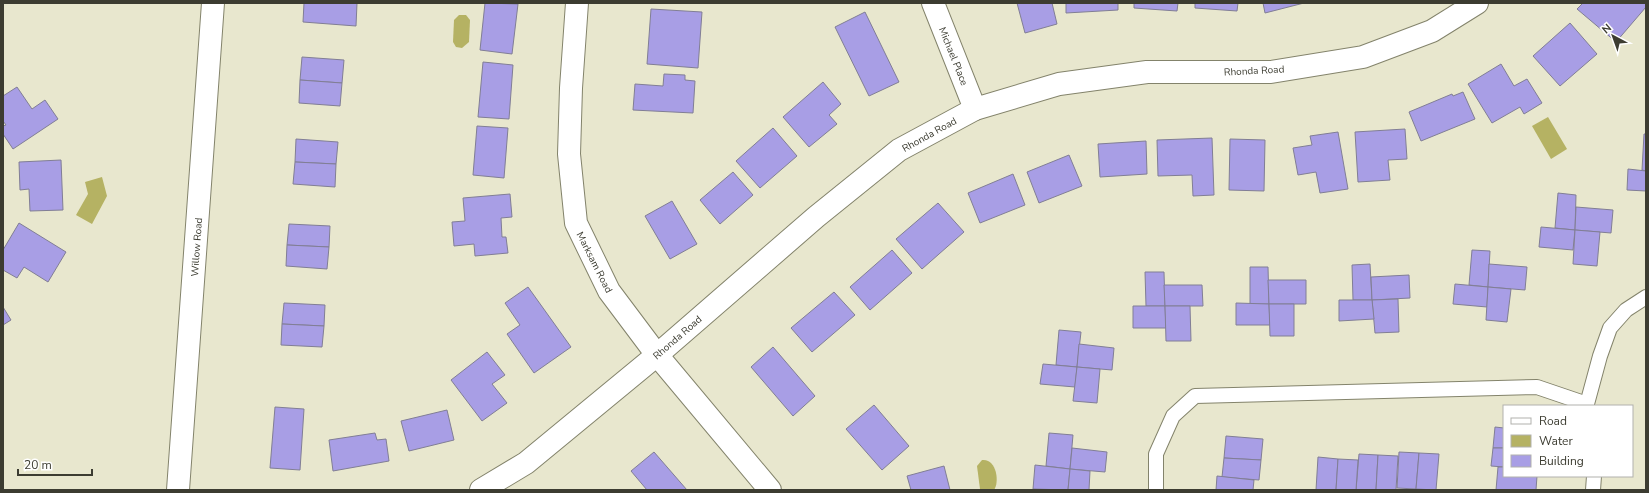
<svg xmlns="http://www.w3.org/2000/svg" width="1649" height="493" viewBox="0 0 1649 493" font-family="'Nunito Sans',sans-serif">
<style>
.water{fill:#b5b263}
.building{fill:#a89ee5;stroke:#817e95}
.lines{fill:none;stroke-linecap:round;stroke-linejoin:round}
.lane-casing{stroke:#83836b;stroke-width:16}
.street-casing{stroke:#83836b;stroke-width:24}
.secondary-casing{stroke:#83836b;stroke-width:24}
.lane{stroke:#fff;stroke-width:14}
.street{stroke:#fff;stroke-width:22}
.secondary{stroke:#fff;stroke-width:22}
.labels{text-anchor:middle;stroke-width:3;stroke-linejoin:round;paint-order:stroke}
.street-label{font-size:10px;fill:#3c3c31;stroke:#fff}
</style>
<rect width="100%" height="100%" fill="#e8e7ce"/>
<g class="water">
<path d="M459 15H466L470 20 469 42 462 48 456 47 453 42 454 20Z"/>
<path d="M1548 117 1567 149 1551 159 1532 126Z"/>
<path d="M102 177 107 196 92 224 76 215 88 194 85 182Z"/>
<path d="M982 460C996 458 1000 481 994 490L980 489 977 466Z"/>
</g>
<g class="building">
<path d="M304 3H357L356 26 303 22Z"/>
<path d="M485 3 518 4 512 54 480 50Z"/>
<path d="M1017 3H1052L1057 24 1025 33Z"/>
<path d="M1066 3H1118V10L1066 13Z"/>
<path d="M1134 3H1178L1177 11 1134 8Z"/>
<path d="M1195 3H1238L1237 11 1195 8Z"/>
<path d="M1263 3H1304L1265 13Z"/>
<path d="M1583 3H1646V7L1616 42 1577 9Z"/>
<path d="M651 9 702 12 698 68 647 64Z"/>
<path d="M865 12 899 82 869 96 835 27Z"/>
<path d="M1570 23 1597 54 1560 86 1533 56Z"/>
<path d="M302 57 344 60 342 83 300 80Z"/>
<path d="M483 62 513 65 509 119 478 117Z"/>
<path d="M1501 64 1514 86 1527 79 1542 103 1524 114 1520 107 1492 123 1468 84Z"/>
<path d="M664 74 685 75V80L695 81 693 113 633 110 635 84 663 86Z"/>
<path d="M300 80 342 83 340 106 299 103Z"/>
<path d="M823 82 841 104 829 115 837 124 809 147 783 117Z"/>
<path d="M17 87 32 109 45 100 58 119 13 149 3 134V126L6 125 3 121V96Z"/>
<path d="M1463 92 1475 119 1421 141 1409 112 1452 94 1453 96Z"/>
<path d="M477 126 508 128 504 178 473 175Z"/>
<path d="M773 128 797 156 760 188 736 161Z"/>
<path d="M1405 129 1407 159 1388 160 1390 180 1358 182 1355 132Z"/>
<path d="M1338 132 1348 189 1320 193 1316 172 1298 175 1293 148 1312 145 1310 136Z"/>
<path d="M1644 134H1646V171L1642 170Z"/>
<path d="M1212 138 1214 195 1193 196 1192 175 1158 176 1157 140Z"/>
<path d="M296 139 338 142 336 164 295 162Z"/>
<path d="M1230 139 1265 140 1264 191 1229 190Z"/>
<path d="M1146 141 1147 174 1100 177 1098 144Z"/>
<path d="M1069 155 1082 186 1039 203 1027 172Z"/>
<path d="M61 160 63 210 30 211 29 189 20 190 19 162Z"/>
<path d="M295 162 336 164 335 187 293 184Z"/>
<path d="M1628 169 1646 171V191L1627 190Z"/>
<path d="M733 172 753 195 720 224 700 200Z"/>
<path d="M1013 174 1025 205 980 223 968 193Z"/>
<path d="M1558 193 1576 195 1575 230 1555 228Z"/>
<path d="M510 194 512 217 501 218 502 237H506L508 253 475 256 474 244 454 246 452 222 465 221 463 198Z"/>
<path d="M672 201 697 244 670 259 645 216Z"/>
<path d="M938 203 964 232 922 269 896 239Z"/>
<path d="M1576 207 1613 210 1611 233 1575 230Z"/>
<path d="M19 223 66 252 48 282 24 267 17 278 3 270V250Z"/>
<path d="M289 224 330 226 329 247 287 245Z"/>
<path d="M1541 227 1575 230 1573 250 1539 247Z"/>
<path d="M1575 230 1600 232 1597 266 1573 264Z"/>
<path d="M287 245 329 247 327 269 286 266Z"/>
<path d="M892 250 912 273 870 310 850 287Z"/>
<path d="M1472 250 1490 251 1488 287 1469 285Z"/>
<path d="M1370 264 1372 300H1353L1352 265Z"/>
<path d="M1489 264 1527 267 1525 290 1488 287Z"/>
<path d="M1250 267H1268L1269 304H1250Z"/>
<path d="M1145 272H1164L1165 306H1146Z"/>
<path d="M1409 275 1410 298 1372 300 1371 277Z"/>
<path d="M1268 280H1306V304H1269Z"/>
<path d="M1455 284 1488 287 1487 307 1453 304Z"/>
<path d="M1164 285H1202L1203 306H1165Z"/>
<path d="M528 287 571 347 534 373 507 334 520 325 505 303Z"/>
<path d="M1488 287 1511 289 1507 322 1486 320Z"/>
<path d="M834 292 855 315 812 352 791 328Z"/>
<path d="M1398 299 1399 332 1375 333 1372 300Z"/>
<path d="M1339 300H1372L1374 319 1339 321Z"/>
<path d="M284 303 325 305 324 326 282 324Z"/>
<path d="M1236 303 1269 304 1270 325H1236Z"/>
<path d="M1269 304H1294V336H1270Z"/>
<path d="M1133 306H1165L1166 328H1133Z"/>
<path d="M1165 306H1190L1191 341H1166Z"/>
<path d="M3 307 11 320 3 325Z"/>
<path d="M282 324 324 326 322 347 281 345Z"/>
<path d="M1059 330 1081 332 1077 367 1056 365Z"/>
<path d="M1079 344 1114 348 1112 370 1077 367Z"/>
<path d="M773 347 815 396 793 416 751 367Z"/>
<path d="M487 352 505 375 492 384 507 403 482 421 451 380Z"/>
<path d="M1043 364 1077 367 1075 387 1040 384Z"/>
<path d="M1077 367 1100 369 1097 403 1073 401Z"/>
<path d="M874 405 909 446 882 470 846 429Z"/>
<path d="M275 407 304 409 300 470 270 468Z"/>
<path d="M447 410 454 440 409 451 401 421Z"/>
<path d="M1495 427 1504 428V448H1493Z"/>
<path d="M375 433 377 440 386 439 389 461 333 471 329 440Z"/>
<path d="M1049 433 1073 435 1070 469 1046 466Z"/>
<path d="M1226 436 1263 439 1261 460 1224 458Z"/>
<path d="M1072 448 1107 452 1105 472 1070 469Z"/>
<path d="M1493 448H1504V467L1491 466Z"/>
<path d="M654 452 687 490H647L631 471Z"/>
<path d="M1399 452 1419 453 1416 489 1397 488Z"/>
<path d="M1419 453 1439 454 1436 490 1416 489Z"/>
<path d="M1359 454 1378 455 1376 490H1356Z"/>
<path d="M1378 455 1398 456 1396 490H1376Z"/>
<path d="M1318 457 1338 459 1336 490H1316Z"/>
<path d="M1224 458 1261 460 1259 480 1222 477Z"/>
<path d="M1338 459 1358 460 1356 490H1336Z"/>
<path d="M1035 465 1070 469 1068 490 1033 489Z"/>
<path d="M944 466 950 490H911L907 476Z"/>
<path d="M1498 467H1504V476H1537L1536 490H1496Z"/>
<path d="M1070 469 1090 471 1089 490H1068Z"/>
<path d="M1217 476 1254 480 1253 490H1216Z"/>
</g>
<g class="lines">
<defs>
<g id="lane">
<path d="M1587 404 1600 356 1610 328 1626 310 1646 297"/>
<path d="M1156 490V454L1173 416 1195 396 1537 387 1587 404V406"/>
<path d="M1593 490 1594 476"/>
</g>
<g id="street">
<path d="M577 3 571 88 569 154 576 223 609 291 657 355 770 490"/>
<path d="M933 3 975 109"/>
<path d="M481 490 526 463 657 355 816 217 899 150 975 109 1059 84 1147 72H1271L1363 57 1432 31 1477 3"/>
</g>
<path id="secondary" d="M178 490 213 3"/>
</defs>
<use href="#lane" class="lane-casing"/>
<use href="#street" class="street-casing"/>
<use href="#secondary" class="secondary-casing"/>
<use href="#lane" class="lane"/>
<use href="#street" class="street"/>
<use href="#secondary" class="secondary"/>
</g>
<g class="labels">
<g class="street-label">
<text transform="translate(954 56) rotate(68)" y="4">Michael Place</text>
<text transform="translate(1254 70) rotate(-3)" y="4">Rhonda Road</text>
<text transform="translate(929 134) rotate(-29)" y="4">Rhonda Road</text>
<text transform="translate(196 247) rotate(-86)" y="4">Willow Road</text>
<text transform="translate(595 262) rotate(63)" y="4">Marksam Road</text>
<text transform="translate(677 337) rotate(-41)" y="4">Rhonda Road</text>
</g>
</g>
<rect width="1649" height="493" fill="none" stroke="#3c3c31" stroke-width="8"/>
<rect x="1503" y="405" width="130" height="72" fill="#ffffff" stroke="#b1b1ad"/>
<rect x="1511" y="418" width="20" height="6" fill="#ffffff" stroke="#b1b1ad"/>
<text x="1539" y="425" font-size="12" fill="#3c3c31">Road</text>
<rect x="1511" y="435" width="20" height="12" fill="#b5b263" stroke="#b1b1ad"/>
<text x="1539" y="445" font-size="12" fill="#3c3c31">Water</text>
<rect x="1511" y="455" width="20" height="12" fill="#a89ee5" stroke="#b1b1ad"/>
<text x="1539" y="465" font-size="12" fill="#3c3c31">Building</text>
<g transform="translate(1613 36) rotate(319)" stroke="#ffffff" stroke-width="3" paint-order="stroke">
<path d="M0-3L7 15L0 10L-7 15Z" fill="#3c3c31"/>
<text y="-6" font-size="11" font-weight="bold" text-anchor="middle" fill="#3c3c31">N</text>
</g>
<path d="M18 469v6h74v-6" fill="none" stroke="#3c3c31" stroke-width="2"/>
<text x="24" y="469" font-size="12" fill="#3c3c31" stroke="#ffffff" stroke-width="3" paint-order="stroke">20 m</text>
</svg>
